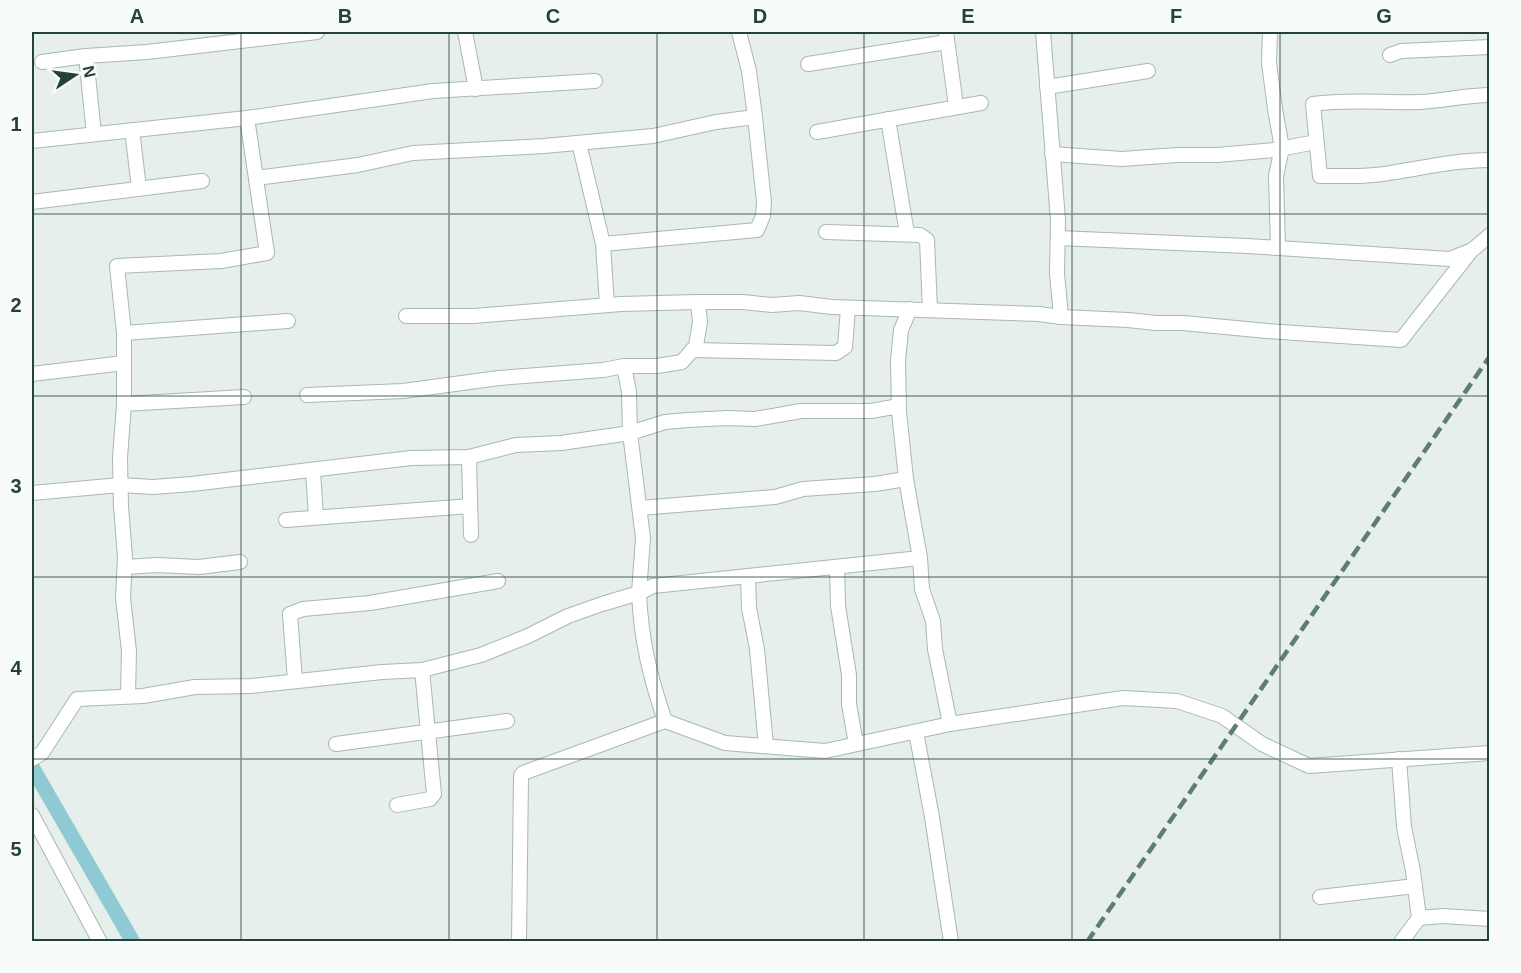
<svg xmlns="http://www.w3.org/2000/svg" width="1521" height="973" viewBox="0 0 1521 973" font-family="Arial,sans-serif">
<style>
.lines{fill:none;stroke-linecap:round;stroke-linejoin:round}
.canal{stroke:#8ec9d4;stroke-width:15}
.minor-casing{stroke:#a8b8b2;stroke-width:16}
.minor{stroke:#fff;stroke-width:14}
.rail{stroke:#5f7d75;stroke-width:4.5;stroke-dasharray:12 6;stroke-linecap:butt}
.grid{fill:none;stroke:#24423a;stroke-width:1.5;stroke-opacity:0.55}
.neatline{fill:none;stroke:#24423a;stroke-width:2}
.grid-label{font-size:20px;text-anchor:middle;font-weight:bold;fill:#24423a}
</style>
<rect width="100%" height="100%" fill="#e6efeb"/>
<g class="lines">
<path class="canal" d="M32 767 133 942"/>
<defs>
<g id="minor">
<path d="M465 32 476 89"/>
<path d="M946 32 956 106"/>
<path d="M1043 32 1058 220 1057 273 1061 317"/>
<path d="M1270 32 1269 63 1275 109 1282 148 1276 176 1278 248"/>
<path d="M1390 55 1401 51 1490 47"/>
<path d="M42 62 86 56"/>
<path d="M808 64 947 42"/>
<path d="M1047 87 1148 71"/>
<path d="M1490 95C1466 95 1443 101 1420 102 1384 103 1349 99 1313 104L1320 176C1345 176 1371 177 1396 172 1427 167 1457 160 1490 160"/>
<path d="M247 118 433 91 595 81"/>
<path d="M888 119 907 234"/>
<path d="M132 130 139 188"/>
<path d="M817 132 981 103"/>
<path d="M94 134 86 56 147 52 317 32"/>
<path d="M32 141 247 118 267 253 221 261 117 266 124 333V404L120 458 121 507 125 557 123 598 129 651 128 696"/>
<path d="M579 143 603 244 607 305"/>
<path d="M1052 154 1122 159 1177 155H1217L1274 150 1316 142"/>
<path d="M256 178 358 165 413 153 544 146 653 136 716 122 755 117 749 71 739 32"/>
<path d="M32 202 202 181"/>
<path d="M826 232 920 235 927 240 930 310"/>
<path d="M1058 238 1247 246 1450 259 1470 251"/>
<path d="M603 244 757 230 763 216 764 202 755 117"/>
<path d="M698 302H743L772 305 799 303 832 307 1039 314 1061 317 1128 320 1156 323H1183L1267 331 1401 340 1471 251 1490 235"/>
<path d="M910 309 901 330 898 361 899 412 906 479 920 558 922 589 933 621 935 649 950 724"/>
<path d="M124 333 288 321"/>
<path d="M692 350 836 353 845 347 848 308"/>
<path d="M624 366 629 392 630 433 665 422 688 420 727 418 755 419 801 411H871L899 406"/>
<path d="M32 374 124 363"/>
<path d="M307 395 403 391 499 378 603 370 624 366H657L682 362 696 346 700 322 698 302 621 304 474 316H406"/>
<path d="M124 404 244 397"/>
<path d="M469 457 471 535"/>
<path d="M313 471 316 517"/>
<path d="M32 493 120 485 153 487 192 484 411 458 469 457 516 445 561 443 630 433 643 538 639 593"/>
<path d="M640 508 775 497 803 489 875 484 906 479"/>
<path d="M286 520 470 506"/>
<path d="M125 567 157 565 199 567 240 562"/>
<path d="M837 567 838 606 849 675V704L856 744"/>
<path d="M748 577 749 608 757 649 766 746"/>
<path d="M639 593 653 586 920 558"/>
<path d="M295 681 290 614 303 609 370 603 498 581"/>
<path d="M916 732 932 817 951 942"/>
<path d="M336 744 507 721"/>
<path d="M32 759 42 753 77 699 143 696 195 687 251 686 382 672 422 670 481 655 528 636 568 616 602 604 639 593C641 640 650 677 665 721L725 743 825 751 950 724 1123 698 1177 701 1222 716 1262 744 1309 766 1490 753"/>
<path d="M1399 759 1404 827 1413 871 1419 918 1443 916 1490 919"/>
<path d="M397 805 430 799 434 794 422 670"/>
<path d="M32 815 100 942"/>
<path d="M1320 897 1415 886"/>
<path d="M519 942 521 776 523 773 665 721"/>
<path d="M1401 942 1419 918"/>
</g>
</defs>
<use href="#minor" class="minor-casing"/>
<use href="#minor" class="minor"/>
<path class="rail" d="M1087 942 1490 356"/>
</g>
<path class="grid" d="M241 32V942M449 32V942M657 32V942M864 32V942M1072 32V942M1280 32V942M32 214H1490M32 396H1490M32 577H1490M32 759H1490"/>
<rect width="1521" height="973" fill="none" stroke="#f7fbf9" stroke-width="66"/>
<g transform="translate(75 75) rotate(77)" stroke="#f7fbf9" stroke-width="4.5" paint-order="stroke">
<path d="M0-4.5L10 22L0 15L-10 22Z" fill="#24423a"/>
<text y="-9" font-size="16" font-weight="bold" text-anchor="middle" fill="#24423a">N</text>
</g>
<rect x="33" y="33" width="1455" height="907" class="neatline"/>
<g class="grid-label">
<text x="137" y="23">A</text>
<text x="345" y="23">B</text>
<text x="553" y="23">C</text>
<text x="760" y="23">D</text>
<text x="968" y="23">E</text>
<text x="1176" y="23">F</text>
<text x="1384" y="23">G</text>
<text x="16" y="131">1</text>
<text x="16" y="312">2</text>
<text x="16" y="493">3</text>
<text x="16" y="675">4</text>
<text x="16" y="856">5</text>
</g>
</svg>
